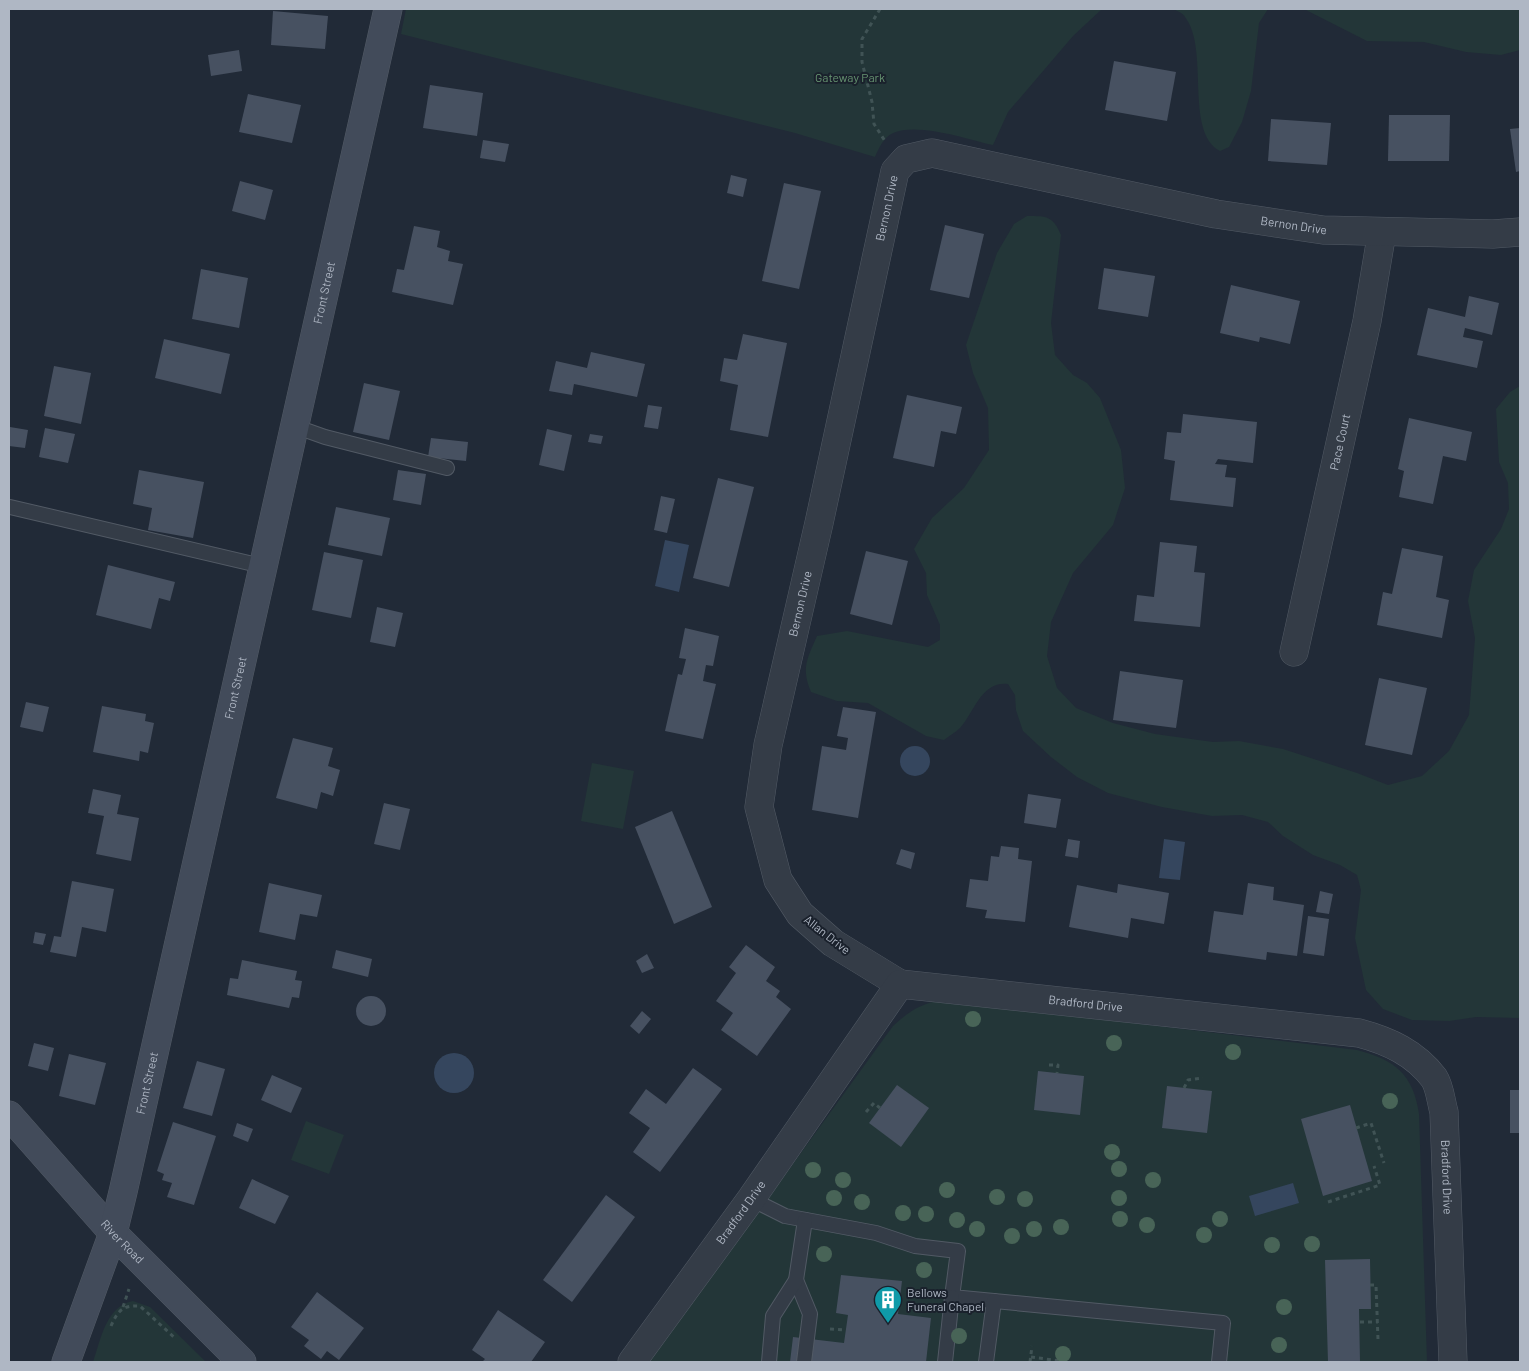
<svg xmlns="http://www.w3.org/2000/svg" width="1529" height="1371" viewBox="0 0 1529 1371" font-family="Barlow,sans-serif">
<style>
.green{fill:#233638}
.water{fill:#35465e}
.building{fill:#475161}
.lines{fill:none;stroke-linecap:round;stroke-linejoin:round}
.lane-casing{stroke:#525a65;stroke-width:16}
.street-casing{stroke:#525a65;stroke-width:29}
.secondary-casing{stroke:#525a65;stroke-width:29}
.path{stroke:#405355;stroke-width:3;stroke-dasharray:4 4;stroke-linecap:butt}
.lane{stroke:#343c47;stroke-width:14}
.street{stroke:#343c47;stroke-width:28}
.secondary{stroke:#424b5a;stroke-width:28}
.tree{fill:#486457}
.labels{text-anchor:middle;stroke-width:4;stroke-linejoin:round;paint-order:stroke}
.park-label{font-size:12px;fill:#679471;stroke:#1a212c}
.street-label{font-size:12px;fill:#afb7c4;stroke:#1a212c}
.poi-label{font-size:12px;fill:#afb7c4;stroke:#1a212c;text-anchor:start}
</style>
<rect width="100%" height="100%" fill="#212a37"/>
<g class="green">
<path d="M406 9H1102L1073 36 1008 112 993 145C967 139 917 122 893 133 883 138 879 148 875 157L795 133 401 34Z"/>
<path d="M1173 9H1268L1259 23 1251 91 1242 122 1229 147 1220 151C1184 132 1210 49 1185 17 1183 13 1177 11 1173 9Z"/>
<path d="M1304 9H1520V50L1501 55 1466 52 1424 42 1367 41Z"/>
<path d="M1027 216C1047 216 1053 216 1061 235L1051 323 1055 355 1073 375 1087 383 1100 398 1121 450 1125 488 1113 525 1073 573 1051 622 1047 656 1057 688 1076 708 1113 723 1155 734 1213 742 1239 741 1283 749 1357 773 1388 785 1422 776 1449 751 1469 715 1475 638 1468 601 1474 570 1501 529 1509 509 1508 483 1499 462 1496 409 1510 392 1520 386V1018L1476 1017 1449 1021 1412 1020 1383 1009 1366 990 1355 938 1361 890 1357 875 1340 865 1313 855 1283 836 1268 822 1242 815 1212 816 1162 807 1108 793 1077 777 1051 757 1023 731 1016 710 1015 695 1008 684C981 681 974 713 960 728 956 732 949 736 944 740L926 736 868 703 837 701 811 692C801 668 807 659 817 636L847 631 928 647 940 640V625L927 595 926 573 914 549 932 518 964 488 989 450 988 408 973 373 966 345 997 253 1014 224Z"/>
<path d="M592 763 634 771 623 829 581 821Z"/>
<path d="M941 1000 1357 1050C1395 1060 1413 1074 1419 1114L1427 1362H649L893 1026C908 1012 920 1004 941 1000Z"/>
<path d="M306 1121 344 1135 329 1174 291 1160Z"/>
<path d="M133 1301 150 1307 206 1362H93C101 1339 106 1306 133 1301Z"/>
</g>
<g class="water">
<path d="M665 540 689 545 679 592 655 586Z"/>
<circle cx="915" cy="761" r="15"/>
<path d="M1164 839 1185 842 1180 880 1159 878Z"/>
<circle cx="454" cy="1073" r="20"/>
<path d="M1293 1183 1299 1203 1255 1216 1249 1196Z"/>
</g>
<g class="building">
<path d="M273 11 328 16 325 49 271 45Z"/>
<path d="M239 50 242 71 211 76 208 55Z"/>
<path d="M1114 61 1176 72 1167 121 1105 110Z"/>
<path d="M430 85 483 93 477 136 423 128Z"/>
<path d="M248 94 301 105 292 143 239 132Z"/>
<path d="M1389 115H1450L1449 161H1388Z"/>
<path d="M1271 119 1331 123 1327 165 1268 161Z"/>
<path d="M1520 128V171L1516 172 1510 129Z"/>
<path d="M483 140 509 144 505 162 480 158Z"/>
<path d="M731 175 747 179 743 197 727 193Z"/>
<path d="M240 181 273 190 265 220 232 211Z"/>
<path d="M784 183 821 191 799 289 762 281Z"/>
<path d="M945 225 984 234 969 298 930 290Z"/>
<path d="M414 226 440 231 437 247 450 251 448 261 463 264 453 305 392 292 397 269 404 270Z"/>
<path d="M1104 268 1155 276 1148 317 1098 309Z"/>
<path d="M201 269 248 278 239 328 192 319Z"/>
<path d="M1231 285 1300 301 1290 344 1260 337 1259 342 1220 333Z"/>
<path d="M1469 296 1499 303 1492 335 1465 328 1463 337 1483 341 1477 368 1417 355 1428 308 1465 317Z"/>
<path d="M743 334 787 343 768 437 730 430 738 385 720 381 724 358 737 360Z"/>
<path d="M164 339 230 354 221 394 155 378Z"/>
<path d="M591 352 645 364 637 397 574 384 572 395 549 391 556 361 587 368Z"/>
<path d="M54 366 91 373 81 424 44 416Z"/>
<path d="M364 383 400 391 389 440 353 432Z"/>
<path d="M907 395 962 407 956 434 941 431 934 467 893 458Z"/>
<path d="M648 405 662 407 658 429 644 427Z"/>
<path d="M1183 414 1257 422 1253 463 1218 459 1215 464 1227 465 1225 477 1236 478 1233 507 1170 500 1175 461 1164 459 1167 432 1181 433Z"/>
<path d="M1409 418 1472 432 1466 461 1443 456 1433 504 1399 497 1404 471 1398 469Z"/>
<path d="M10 427 28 430 25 448 9 446Z"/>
<path d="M45 428 75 434 68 463 39 457Z"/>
<path d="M547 429 572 435 564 471 539 465Z"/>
<path d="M590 434 603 436 601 444 588 442Z"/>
<path d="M431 438 468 442 466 461 428 457Z"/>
<path d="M139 470 204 482 193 538 148 530 152 508 133 504Z"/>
<path d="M398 470 426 474 421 505 393 500Z"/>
<path d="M718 478 754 487 729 587 693 578Z"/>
<path d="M661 496 675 499 667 533 654 530Z"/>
<path d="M336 507 390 518 382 556 328 545Z"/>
<path d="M1160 542 1197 546 1194 572 1205 573 1200 627 1134 621 1137 595 1154 597Z"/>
<path d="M1402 548 1443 556 1436 597 1449 600 1442 638 1377 625 1383 592 1392 594Z"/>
<path d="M866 551 908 561 892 625 850 614Z"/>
<path d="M324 552 363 560 351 618 312 610Z"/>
<path d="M108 565 175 582 170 601 159 598 151 629 96 615Z"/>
<path d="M377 607 403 613 395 647 370 642Z"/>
<path d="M685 628 719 636 713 666 706 665 703 681 716 684 703 739 665 731 678 674 682 675 686 659 679 658Z"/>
<path d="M1120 671 1183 680 1176 728 1113 720Z"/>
<path d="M1379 678 1427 688 1412 755 1365 745Z"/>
<path d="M26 702 49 707 43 732 20 727Z"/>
<path d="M102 706 146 714 145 721 154 723 148 753 140 751 139 761 93 752Z"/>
<path d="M843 707 876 712 858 818 812 810 822 746 846 750 848 738 837 736Z"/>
<path d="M293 738 333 748 328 766 340 770 333 796 321 792 317 809 276 798Z"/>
<path d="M93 789 121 795 117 814 139 818 131 861 96 854 104 816 88 813Z"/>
<path d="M1028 794 1061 799 1056 828 1024 823Z"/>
<path d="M384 803 410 809 400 850 374 844Z"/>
<path d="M672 811 712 907 674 924 635 827Z"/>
<path d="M1068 839 1080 841 1078 858 1065 856Z"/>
<path d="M1001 846 1019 848 1018 859 1032 861 1025 922 985 918 987 910 966 907 970 879 988 881 991 856 999 857Z"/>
<path d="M901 849 915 853 911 869 896 864Z"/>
<path d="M72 881 114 889 106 932 82 927 76 957 50 952 54 936 61 937Z"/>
<path d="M269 883 322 895 317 917 300 914 295 940 259 932Z"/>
<path d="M1248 883 1274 887 1273 900 1304 905 1297 956 1267 952 1266 960 1208 952 1214 911 1243 915Z"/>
<path d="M1118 884 1169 893 1164 924 1131 918 1128 938 1069 927 1077 885 1117 893Z"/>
<path d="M1320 891 1333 894 1329 914 1316 912Z"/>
<path d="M1308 916 1329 919 1324 956 1303 953Z"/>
<path d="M35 932 46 934 43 945 33 943Z"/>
<path d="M746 945 775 967 766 981 780 991 776 997 791 1009 757 1056 721 1030 733 1013 716 1001 736 973 729 967Z"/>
<path d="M336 950 372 959 368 977 332 968Z"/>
<path d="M647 954 654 968 642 973 636 961Z"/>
<path d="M242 960 297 971 295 980 302 981 299 998 292 997 289 1008 227 995 230 978 238 979Z"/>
<circle cx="371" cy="1011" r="15"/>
<path d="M642 1011 651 1019 639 1034 630 1026Z"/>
<path d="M34 1043 54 1048 48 1071 28 1066Z"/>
<path d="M69 1054 106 1063 95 1105 59 1096Z"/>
<path d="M197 1061 225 1069 212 1116 183 1108Z"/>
<path d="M693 1068 722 1089 660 1172 633 1152 650 1128 629 1113 646 1089 666 1104Z"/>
<path d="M1038 1071 1084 1076 1080 1115 1034 1110Z"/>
<path d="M272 1075 302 1088 291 1113 261 1100Z"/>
<path d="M897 1085 929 1108 901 1147 869 1123Z"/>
<path d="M1167 1086 1212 1091 1207 1133 1162 1128Z"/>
<rect x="1510" y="1090" width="10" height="43"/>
<path d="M1350 1105 1372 1181 1323 1196 1301 1119Z"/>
<path d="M173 1122 216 1136 194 1205 167 1197 172 1183 162 1180 164 1174 157 1171Z"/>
<path d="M237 1123 253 1129 248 1142 233 1136Z"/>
<path d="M252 1179 289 1196 275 1224 239 1208Z"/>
<path d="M606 1195 635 1217 572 1302 543 1280Z"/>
<path d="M1370 1259 1371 1309H1359L1360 1362H1328L1325 1260Z"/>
<path d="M841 1275 902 1281 898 1314 931 1318 926 1362H790L793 1337 844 1343 848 1315 836 1313Z"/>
<path d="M317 1292 364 1328 339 1360 327 1351 321 1359 304 1346 309 1340 291 1327Z"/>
<path d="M498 1310 545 1342 531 1362H482L485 1359 472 1350Z"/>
</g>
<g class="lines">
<defs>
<g id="lane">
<path d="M294 426 325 437 447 468"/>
<path d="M10 507 262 566"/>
<path d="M751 1199 785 1216 876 1233 915 1246 958 1251 952 1297 1223 1323 1219 1362"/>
<path d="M796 1280 810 1314 804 1362"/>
<path d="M769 1362 773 1316 796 1280 805 1220"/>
<path d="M945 1362 952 1297"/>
<path d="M986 1362 994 1301"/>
</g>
<g id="street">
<path id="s1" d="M1294 652 1367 321 1382 232"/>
<path id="s2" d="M900 984 833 943 800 914 778 880 759 807 768 745 819 523 895 171 906 159 932 153 1216 214 1323 230 1493 234 1520 232"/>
<path id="s3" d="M632 1362 751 1199 900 984 1359 1033C1389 1041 1415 1053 1434 1078 1440 1087 1441 1102 1444 1112L1453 1362"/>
</g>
<g id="secondary">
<path id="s4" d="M9 1115 113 1233 242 1362"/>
<path id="s5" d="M66 1362 113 1233 123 1192 388 9"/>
</g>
</defs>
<use href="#lane" class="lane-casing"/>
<use href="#street" class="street-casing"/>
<use href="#secondary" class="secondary-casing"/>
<g class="path">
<path d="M880 9 862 39V62L872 102 874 124 885 141"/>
<path d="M1049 1065H1058L1057 1073"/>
<path d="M1184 1088 1188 1080 1203 1078"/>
<path d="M866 1112 874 1103 880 1108"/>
<path d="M1356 1128 1371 1123 1384 1163"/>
<path d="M1328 1202 1380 1185 1374 1166"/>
<path d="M1370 1285H1376L1378 1340"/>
<path d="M123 1307 129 1289"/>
<path d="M1360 1322H1378"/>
<path d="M111 1326C118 1310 123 1305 140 1306L176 1339"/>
<path d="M830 1329 845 1330"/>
<path d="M1031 1357 1068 1362"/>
<path d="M1030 1362 1032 1346"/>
</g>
<use href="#lane" class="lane"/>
<use href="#street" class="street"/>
<use href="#secondary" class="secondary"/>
</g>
<g class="tree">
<circle cx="973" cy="1019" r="8"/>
<circle cx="1114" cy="1043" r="8"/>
<circle cx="1233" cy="1052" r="8"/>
<circle cx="1390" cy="1101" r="8"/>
<circle cx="1112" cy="1152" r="8"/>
<circle cx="1119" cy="1169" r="8"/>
<circle cx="813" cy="1170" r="8"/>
<circle cx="843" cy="1180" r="8"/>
<circle cx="1153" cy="1180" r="8"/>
<circle cx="947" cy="1190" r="8"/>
<circle cx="997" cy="1197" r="8"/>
<circle cx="834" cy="1198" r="8"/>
<circle cx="1119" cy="1198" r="8"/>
<circle cx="1025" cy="1199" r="8"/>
<circle cx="862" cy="1202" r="8"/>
<circle cx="903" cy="1213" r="8"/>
<circle cx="926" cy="1214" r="8"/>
<circle cx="1120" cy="1219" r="8"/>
<circle cx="1220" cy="1219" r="8"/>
<circle cx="957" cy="1220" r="8"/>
<circle cx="1147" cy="1225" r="8"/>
<circle cx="1061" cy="1227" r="8"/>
<circle cx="977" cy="1229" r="8"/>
<circle cx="1034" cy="1229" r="8"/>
<circle cx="1204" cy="1235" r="8"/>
<circle cx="1012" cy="1236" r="8"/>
<circle cx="1312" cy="1244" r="8"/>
<circle cx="1272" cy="1245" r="8"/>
<circle cx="824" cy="1254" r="8"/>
<circle cx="924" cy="1270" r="8"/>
<circle cx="1284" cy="1307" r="8"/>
<circle cx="959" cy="1336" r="8"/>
<circle cx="1279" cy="1345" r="8"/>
<circle cx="1063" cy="1354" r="8"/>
</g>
<defs>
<symbol id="building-pin" viewBox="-11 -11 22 30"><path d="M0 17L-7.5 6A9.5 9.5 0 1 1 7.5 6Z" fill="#0f9aa8" stroke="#1a212c"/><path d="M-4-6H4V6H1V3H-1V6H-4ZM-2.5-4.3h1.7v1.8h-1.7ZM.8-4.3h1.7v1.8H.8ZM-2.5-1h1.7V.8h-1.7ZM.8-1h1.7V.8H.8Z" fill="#fff"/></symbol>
</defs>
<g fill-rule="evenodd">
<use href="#building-pin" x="872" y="1284" width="32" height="43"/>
</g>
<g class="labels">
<g class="park-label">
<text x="850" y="82">Gateway Park</text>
</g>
<g class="street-label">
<text dy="4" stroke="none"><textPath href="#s2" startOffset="851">Bernon Drive</textPath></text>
<text dy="4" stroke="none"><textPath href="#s2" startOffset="1301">Bernon Drive</textPath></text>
<text dy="4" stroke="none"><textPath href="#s5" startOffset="1101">Front Street</textPath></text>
<text dy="4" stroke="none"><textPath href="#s1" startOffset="215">Pace Court</textPath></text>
<text dy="4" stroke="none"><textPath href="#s2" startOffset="446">Bernon Drive</textPath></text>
<text dy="4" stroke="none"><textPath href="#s5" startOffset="696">Front Street</textPath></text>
<text transform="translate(827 935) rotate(38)" y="4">Allan Drive</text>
<text dy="4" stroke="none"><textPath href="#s3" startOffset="650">Bradford Drive</textPath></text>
<text dy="4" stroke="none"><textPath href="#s5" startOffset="291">Front Street</textPath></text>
<text dy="4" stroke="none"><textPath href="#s3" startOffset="1115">Bradford Drive</textPath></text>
<text dy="4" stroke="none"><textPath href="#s3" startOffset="185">Bradford Drive</textPath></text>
<text dy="4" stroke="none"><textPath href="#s4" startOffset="170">River Road</textPath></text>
</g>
<g class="poi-label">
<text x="907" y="1297">Bellows<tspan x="907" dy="14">Funeral Chapel</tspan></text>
</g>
</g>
<rect width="1529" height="1371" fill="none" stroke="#afb7c4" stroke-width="20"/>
</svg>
